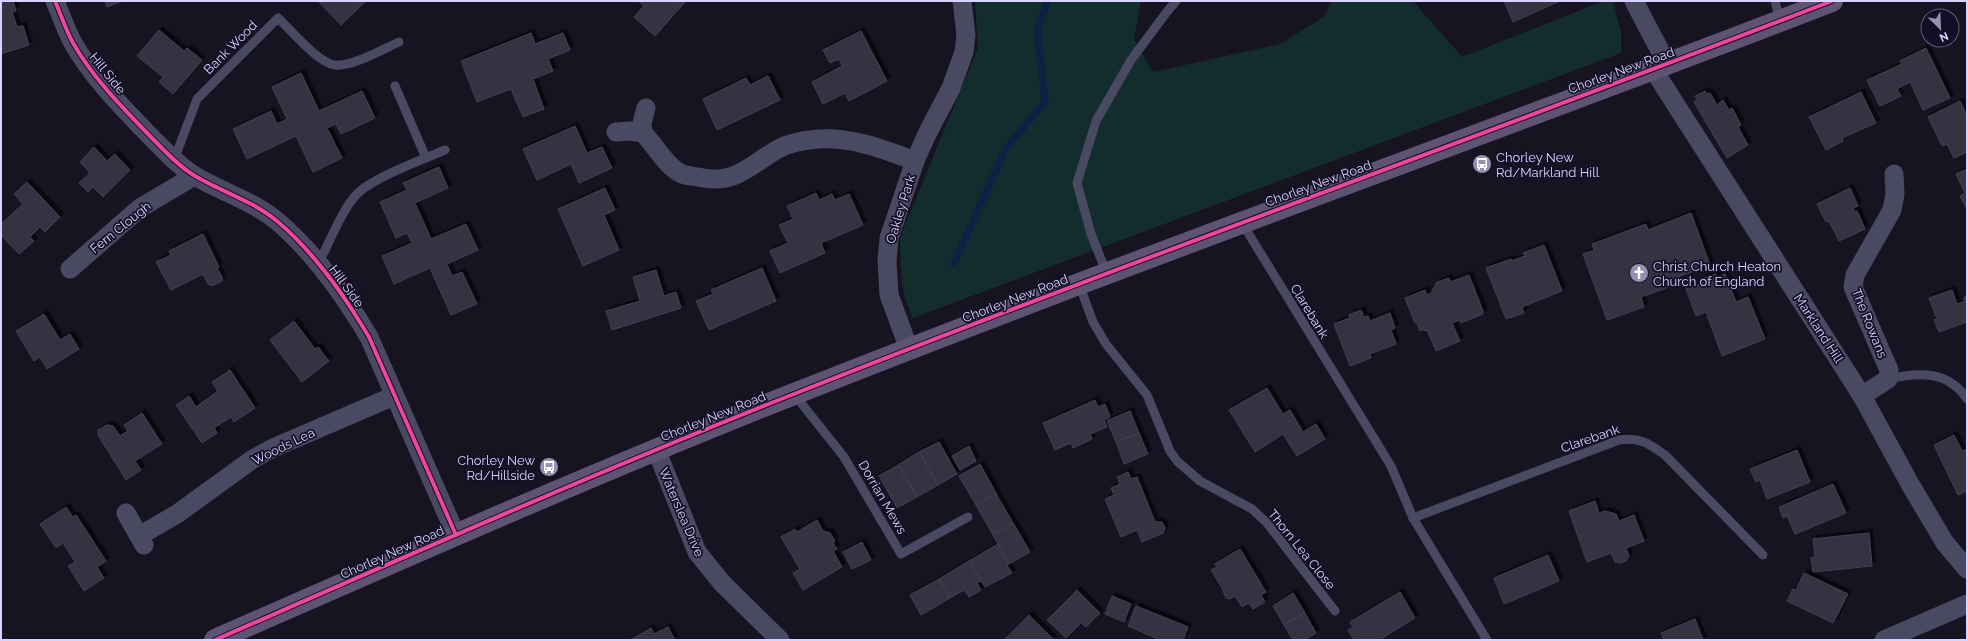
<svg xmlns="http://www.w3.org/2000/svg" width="1968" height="641" viewBox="0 0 1968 641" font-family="Raleway,sans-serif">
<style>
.green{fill:#132c2d}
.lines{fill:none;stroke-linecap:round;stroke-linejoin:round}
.stream{stroke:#0d2144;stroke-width:7}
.building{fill:#343243;stroke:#433f54;filter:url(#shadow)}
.service{stroke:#4a4962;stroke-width:9}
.minor{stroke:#4a4962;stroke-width:19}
.primary{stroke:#5e5373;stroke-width:22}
.cycleway-casing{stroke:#130f26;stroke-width:6}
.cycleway{stroke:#ed469a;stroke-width:4}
.labels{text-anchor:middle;stroke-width:3.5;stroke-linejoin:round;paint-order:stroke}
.street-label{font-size:13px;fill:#d9d4ff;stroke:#130f26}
.poi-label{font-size:13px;fill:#d9d4ff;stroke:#130f26;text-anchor:start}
</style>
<defs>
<filter id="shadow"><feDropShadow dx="3.5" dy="-3.5" stdDeviation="0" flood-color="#0009"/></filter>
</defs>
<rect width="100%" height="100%" fill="#161421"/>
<path class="green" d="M975 1H1141L1134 39 1153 72 1280 44 1325 16 1331 1H1413L1462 57 1603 1H1613L1621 32V53L913 318 905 299 901 276 900 237 978 48Z"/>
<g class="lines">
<path class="stream" d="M954 263 1006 148 1045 102 1037 29 1048 1"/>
</g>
<g class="building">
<path d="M1 1H13L16 11 12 12 17 27 23 26 29 45 1 54Z"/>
<path d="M105 1H122L107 7Z"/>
<path d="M318 1H366L341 25Z"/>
<path d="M638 1H686L655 36 634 17 644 6Z"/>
<path d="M1504 1H1560L1513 22Z"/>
<path d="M159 30 184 51 187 48 202 60 173 94 159 82 163 77 137 56Z"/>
<path d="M861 31 887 81 849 101 845 93 823 104 812 82 842 66 839 59 830 63 823 50Z"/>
<path d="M531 33 535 44 563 33 570 50 548 59 553 71 533 79 544 109 523 117 511 89 477 102 461 61Z"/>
<path d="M1926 48 1950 98 1923 110 1910 82 1897 89 1901 96 1880 106 1867 80 1902 64 1900 61Z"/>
<path d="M301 73 319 111 362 91 375 118 341 134 336 124 327 128 342 158 313 172 296 136 247 159 233 129 271 111 277 124 287 119 272 87Z"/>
<path d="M768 76 780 100 717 130 703 99 746 78 750 85Z"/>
<path d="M1705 91 1707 94 1710 93 1717 105 1723 100 1729 110 1732 108 1741 125 1738 127 1748 145 1727 158 1694 102 1697 100 1695 96Z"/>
<path d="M1861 92 1876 123 1842 138 1843 141 1826 150 1809 117Z"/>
<path d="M1960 101 1967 116V152L1954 158 1947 144 1942 146 1928 117Z"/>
<path d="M575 126 587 153 602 147 612 168 579 183 571 164 537 180 523 149Z"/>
<path d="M94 147 107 161 115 154 130 170 103 197 93 187 88 192 79 183 90 173 80 162Z"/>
<path d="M439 167 448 188 415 203 431 239 466 224 478 250 447 264 452 276 462 272 477 304 451 315 430 268 394 284 382 256 412 243 407 233 396 238 380 202 407 190 403 183Z"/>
<path d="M1967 169V209L1960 196 1965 193 1956 174Z"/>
<path d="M27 182 60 217 45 232 40 227 30 237 34 241 19 254 1 235V224L23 204 14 194Z"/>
<path d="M605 188 615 210 604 215 619 250 583 266 558 209Z"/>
<path d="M1850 188 1858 206 1853 208 1855 212 1857 211 1865 229 1839 241 1829 221 1826 222 1817 204Z"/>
<path d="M816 193 819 200 832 194 835 200 849 194 863 225 821 243 825 253 780 273 770 251 788 243 779 225 793 219 787 206Z"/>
<path d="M1691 213 1710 265 1667 281 1669 287 1641 297 1644 307 1607 320 1583 254 1594 250 1592 244 1646 224 1648 230Z"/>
<path d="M203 234 219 267 217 268 222 277V281L212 286 208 284 203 274 171 290 156 262 171 255 169 251Z"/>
<path d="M1544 245 1562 291 1522 307 1524 313 1506 319 1486 268 1511 259V261L1525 256 1523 253Z"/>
<path d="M762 268 776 301 709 330 696 301 713 294 711 290Z"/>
<path d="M656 270 664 296 676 292 681 308 612 330 606 311 640 301 633 277Z"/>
<path d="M1716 274 1717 277 1725 274 1736 302 1748 297 1765 339 1722 356 1706 312 1696 316 1686 289 1703 283 1701 279Z"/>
<path d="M1469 275 1483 311V314L1461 323 1460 320 1452 323 1460 341 1436 351 1427 330 1425 331 1424 329 1420 331 1417 323H1415L1405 298 1425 290 1427 295 1431 293 1437 282 1449 278 1450 282Z"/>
<path d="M1952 290 1957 304 1966 301 1963 299 1967 295V322L1939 332 1934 320 1937 319 1929 298Z"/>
<path d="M1361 310 1364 317 1368 316 1370 321 1390 313 1395 328 1391 330 1396 344 1370 354 1371 358 1350 366 1334 324 1350 318 1349 315Z"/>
<path d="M44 314 60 340 70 334 79 349 47 369 40 357 34 361 16 331Z"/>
<path d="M294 321 315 349 318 347 329 361 302 382 270 340Z"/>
<path d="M230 370 255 408 234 422 231 417 214 428 217 433 202 443 176 405 189 396 196 407 218 391 212 382Z"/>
<path d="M1267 388 1283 414 1290 410 1303 432 1316 424 1325 439 1297 456 1283 434 1255 452 1229 410Z"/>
<path d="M1095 400 1098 407 1105 404 1110 417 1104 420 1107 427 1090 434 1092 439 1073 448 1071 443 1055 450 1043 423Z"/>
<path d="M1130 411 1139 433 1116 442 1107 421Z"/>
<path d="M142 413 162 444 135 461 141 470 126 480 98 435V430L107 425 113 426 120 436 128 431 124 425Z"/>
<path d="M1139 433 1148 454 1124 464 1116 442Z"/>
<path d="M1954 435 1962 451 1967 449V491L1958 495 1934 445Z"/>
<path d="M939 442 957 474 938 485 919 452Z"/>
<path d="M969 446 976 461 960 470 952 456Z"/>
<path d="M1797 450 1810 482 1767 499 1760 480 1756 482 1750 469Z"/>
<path d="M919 452 938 485 917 497 898 465Z"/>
<path d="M980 464 997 495 976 505 959 476Z"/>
<path d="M898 465 917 497 897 508 879 476Z"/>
<path d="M1128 472 1131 479 1137 477 1155 522H1162L1165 528 1163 533 1142 542 1137 530 1121 537 1105 499 1114 495 1111 488 1120 484 1117 477Z"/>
<path d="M1833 484 1846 513 1795 534 1787 516 1783 518 1779 507Z"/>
<path d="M996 494 1013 523 993 535 976 505Z"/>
<path d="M1595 501 1599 513 1605 511 1616 514 1619 521 1634 515 1644 541 1626 548 1629 556 1626 561 1620 563 1615 562 1611 553 1587 562 1569 511Z"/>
<path d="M66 507 73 517 76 515 106 561 97 567 104 578 84 591 68 566 75 562 63 543 56 548 40 524Z"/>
<path d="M817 520 823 531 830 533 835 541 833 543 837 549 833 551 842 567 803 590 793 573 800 569 781 537 795 529 797 532Z"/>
<path d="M1013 523 1030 552 1009 564 993 535Z"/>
<path d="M1869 533 1872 566 1813 572 1811 558 1815 557 1813 539Z"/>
<path d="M862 542 871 560 852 569 843 552Z"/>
<path d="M998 544 1009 564 1007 565 1012 573 985 587 969 561Z"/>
<path d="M1240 549 1266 592 1261 595 1265 602 1253 609 1249 603 1242 607 1235 596 1230 599 1226 598 1222 588 1211 570 1217 567 1215 564Z"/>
<path d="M1548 555 1559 581 1504 604 1494 578Z"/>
<path d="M969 561 981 581 977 583 981 590 969 597 964 590 950 598 939 579Z"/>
<path d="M1804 573 1848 594 1833 623 1787 601 1793 589 1796 590Z"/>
<path d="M939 579 950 598 921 615 910 595Z"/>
<path d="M1077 590 1100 613 1086 627 1081 623 1066 638 1047 620Z"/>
<path d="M1400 592 1415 618 1379 640H1354L1348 630 1353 627 1350 622Z"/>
<path d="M1293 593 1305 613 1284 625 1273 606Z"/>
<path d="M1112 596 1131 604 1124 622 1105 614Z"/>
<path d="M1136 606 1188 627 1183 640H1158V639L1128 626Z"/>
<path d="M1305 613 1316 633 1304 640H1293L1284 625Z"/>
<path d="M1029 615 1054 640H1004Z"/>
<path d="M1695 619 1703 640H1664L1661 633Z"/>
<path d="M668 627 675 640H630L651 628 654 634Z"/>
</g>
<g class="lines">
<g class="service">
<path d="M1775 1 1780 21"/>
<path d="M395 86 426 158"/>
<path d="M174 160 197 99 278 18C291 30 318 63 335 65 352 67 383 49 399 42"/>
<path d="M1242 223 1391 466 1413 518 1487 640"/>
<path d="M318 264C329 244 342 209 357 194 373 178 423 159 445 150"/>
<path d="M1107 274 1091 234 1077 183 1096 121 1131 60 1166 13 1176 1"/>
<path d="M1079 284 1093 322 1106 344 1147 395 1170 451 1177 461 1200 481 1252 509 1267 523 1335 611"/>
<path d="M1888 379C1918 372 1948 370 1967 399"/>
<path d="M794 394 844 457 901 554 968 517"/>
<path d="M1413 518 1619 440C1640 437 1648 443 1665 455L1763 555"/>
</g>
<g class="minor">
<path d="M55 1C61 15 66 30 73 43 93 78 122 107 150 136 164 150 178 166 195 176 222 192 253 201 277 221 315 253 344 295 369 337L456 535"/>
<path d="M1634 1 1667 64"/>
<path d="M1653 69 1862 396 1910 484 1945 543 1967 569"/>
<path d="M616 132 630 131 643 133C655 145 665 165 680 173 685 176 692 176 698 177 736 186 749 165 780 148 790 143 807 140 818 139 853 137 883 149 915 161"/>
<path d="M643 133 642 123 646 108"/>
<path d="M70 269 140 208 194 176"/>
<path d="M909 349 889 295 887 261 889 238 915 161 927 134 951 88 964 52 966 35 962 1"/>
<path d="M1862 396 1888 379 1889 370 1853 287 1855 275 1892 210 1895 194 1894 174"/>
<path d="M656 449 697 552 722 583 780 640"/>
<path d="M126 513 144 545"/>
<path d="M139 536 177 514 253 459 273 448 394 396"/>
<path d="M1884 640 1967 604"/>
</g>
<path class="primary" d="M215 640C407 556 599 471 794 394 1138 258 1487 134 1832 1"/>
<defs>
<g id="cycleway">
<path d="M55 1C61 15 66 30 73 43 93 78 122 107 150 136 164 150 178 166 195 176 222 192 253 201 277 221 315 253 344 295 369 337L456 535"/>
<path d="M215 640C407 556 599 471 794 394 1138 258 1487 134 1832 1"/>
</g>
</defs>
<use href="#cycleway" class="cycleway-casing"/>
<use href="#cycleway" class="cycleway"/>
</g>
<defs>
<symbol id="bus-disc" viewBox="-11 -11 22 22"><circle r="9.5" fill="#9591b1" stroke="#130f26"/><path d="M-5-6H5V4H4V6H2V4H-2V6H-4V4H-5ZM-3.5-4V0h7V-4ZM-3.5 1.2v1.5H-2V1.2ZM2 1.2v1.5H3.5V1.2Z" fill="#fff"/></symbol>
<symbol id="church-disc" viewBox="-11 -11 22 22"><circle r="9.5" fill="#9591b1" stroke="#130f26"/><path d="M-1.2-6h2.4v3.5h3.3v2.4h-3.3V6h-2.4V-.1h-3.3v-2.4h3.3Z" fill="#fff"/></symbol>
</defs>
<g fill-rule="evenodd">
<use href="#bus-disc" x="1471" y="153" width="22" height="22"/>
<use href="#church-disc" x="1628" y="262" width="22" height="22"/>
<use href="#bus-disc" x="538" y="456" width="22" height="22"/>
</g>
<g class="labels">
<g class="street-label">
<text transform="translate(230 47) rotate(-45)" y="5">Bank Wood</text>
<text transform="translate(1621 70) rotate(-20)" y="5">Chorley New Road</text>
<text transform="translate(108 73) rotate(51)" y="5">Hill Side</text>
<text transform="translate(1318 183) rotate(-20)" y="5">Chorley New Road</text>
<text transform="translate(900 209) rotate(-73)" y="5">Oakley Park</text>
<text transform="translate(120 227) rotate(-39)" y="5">Fern Clough</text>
<text transform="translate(347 286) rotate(54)" y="5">Hill Side</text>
<text transform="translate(1015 298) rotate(-21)" y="5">Chorley New Road</text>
<text transform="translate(1310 311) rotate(59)" y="5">Clarebank</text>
<text transform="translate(1870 323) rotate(68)" y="5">The Rowans</text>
<text transform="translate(1819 328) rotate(57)" y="5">Markland Hill</text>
<text transform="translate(713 416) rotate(-22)" y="5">Chorley New Road</text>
<text transform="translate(1590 438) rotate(-19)" y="5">Clarebank</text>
<text transform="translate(283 446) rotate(-26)" y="5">Woods Lea</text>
<text transform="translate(883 497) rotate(60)" y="5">Dorrian Mews</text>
<text transform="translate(682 512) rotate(67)" y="5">Waterslea Drive</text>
<text transform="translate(1302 549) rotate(51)" y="5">Thorn Lea Close</text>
<text transform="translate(392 552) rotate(-24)" y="5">Chorley New Road</text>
</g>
<g class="poi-label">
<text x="1496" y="162">Chorley New<tspan x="1496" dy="15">Rd/Markland Hill</tspan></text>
<text x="1653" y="271">Christ Church Heaton<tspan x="1653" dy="15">Church of England</tspan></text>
<text x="535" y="465" text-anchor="end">Chorley New<tspan x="535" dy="15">Rd/Hillside</tspan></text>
</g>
</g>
<rect width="1968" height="641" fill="none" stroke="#d9d4ff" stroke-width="4"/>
<g transform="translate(1940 28) rotate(156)"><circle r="19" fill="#130f26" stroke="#625e7d"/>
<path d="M0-3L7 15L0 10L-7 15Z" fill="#9591b1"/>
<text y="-6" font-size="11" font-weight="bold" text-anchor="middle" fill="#d9d4ff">N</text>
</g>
</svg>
